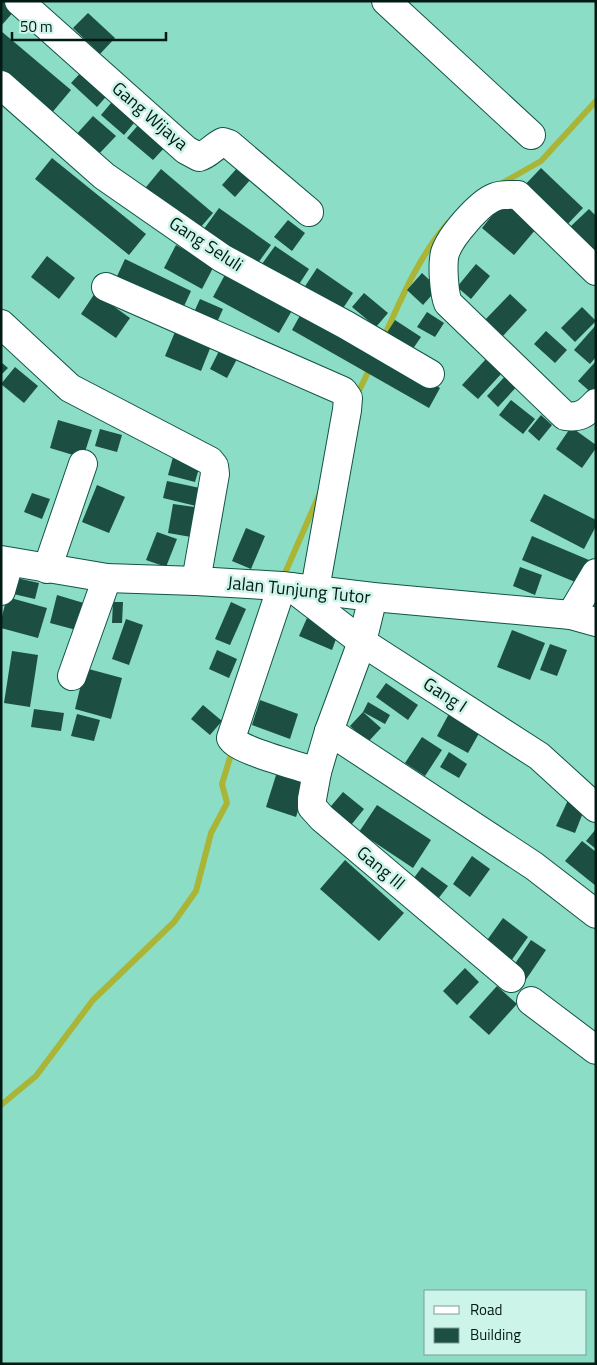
<svg xmlns="http://www.w3.org/2000/svg" width="597" height="1365" viewBox="0 0 597 1365" font-family="'Titillium Web',sans-serif">
<style>
.lines{fill:none;stroke-linecap:round;stroke-linejoin:round}
.stream{stroke:#aab538;stroke-width:6}
.building{fill:#1c4e42}
.minor-casing{stroke:#105445;stroke-width:30}
.minor{stroke:#fff;stroke-width:28}
.labels{text-anchor:middle;stroke-width:5;stroke-linejoin:round;paint-order:stroke}
.street-label{font-size:18px;fill:#021a14;stroke:#cdf4e8}
</style>
<rect width="100%" height="100%" fill="#8bddc5"/>
<g class="lines">
<g class="stream">
<path d="M499 185 541 161 596 101"/>
<path d="M383 339C401 299 419 256 448 223"/>
<path d="M356 397 371 366"/>
<path d="M282 580 320 493"/>
<path d="M1 1105 36 1076 93 1000 174 922 196 891 211 833 227 803 222 784 233 748"/>
</g>
</g>
<g class="building">
<path d="M1 1H7L16 9 1 26Z"/>
<path d="M88 13 115 38 100 54 73 28Z"/>
<path d="M1 31 71 90 50 115 1 74Z"/>
<path d="M85 68 111 91 97 107 71 83Z"/>
<path d="M116 97 139 117 124 135 101 115Z"/>
<path d="M93 116 116 136 96 157 74 137Z"/>
<path d="M140 123 166 146 153 160 127 138Z"/>
<path d="M52 158 146 234 129 255 35 179Z"/>
<path d="M238 167 251 179 235 197 222 185Z"/>
<path d="M541 168 583 208 564 228 522 188Z"/>
<path d="M161 169 213 213 193 236 142 192Z"/>
<path d="M503 202 536 229 514 255 482 228Z"/>
<path d="M219 208 271 245 253 270 201 233Z"/>
<path d="M589 209 596 216V254L570 227Z"/>
<path d="M288 220 305 233 292 251 274 237Z"/>
<path d="M176 245 214 266 202 289 164 268Z"/>
<path d="M275 246 309 269 294 292 259 268Z"/>
<path d="M47 256 75 278 59 299 31 277Z"/>
<path d="M125 259 191 291 179 317 113 285Z"/>
<path d="M476 264 490 276 471 299 457 287Z"/>
<path d="M317 268 353 293 338 316 302 291Z"/>
<path d="M227 271 294 307 279 333 213 297Z"/>
<path d="M422 273 438 288 423 305 407 290Z"/>
<path d="M95 293 130 318 116 338 81 314Z"/>
<path d="M364 293 388 313 376 327 352 307Z"/>
<path d="M510 294 527 310 502 337 484 321Z"/>
<path d="M200 299 223 309 213 331 190 321Z"/>
<path d="M582 307 596 321 575 342 561 328Z"/>
<path d="M303 310 440 388 429 408 292 330Z"/>
<path d="M427 312 444 323 435 337 417 327Z"/>
<path d="M395 320 421 337 408 356 383 339Z"/>
<path d="M596 325V357L590 364 574 350Z"/>
<path d="M546 331 567 350 555 363 534 344Z"/>
<path d="M175 332 211 346 201 371 165 356Z"/>
<path d="M219 351 237 359 227 378 210 369Z"/>
<path d="M486 359 502 373 478 399 462 385Z"/>
<path d="M596 361V393L594 395 578 381Z"/>
<path d="M1 362 8 368 1 375Z"/>
<path d="M15 367 38 386 24 403 1 384Z"/>
<path d="M508 373 520 383 498 407 487 396Z"/>
<path d="M511 400 535 419 523 434 499 415Z"/>
<path d="M541 415 552 425 539 441 528 431Z"/>
<path d="M58 420 92 430 83 458 50 448Z"/>
<path d="M571 427 596 445V448L582 468 556 449Z"/>
<path d="M100 429 122 435 117 452 95 446Z"/>
<path d="M173 457 200 465 195 482 168 475Z"/>
<path d="M167 481 200 488 196 506 163 498Z"/>
<path d="M97 485 125 497 109 533 82 522Z"/>
<path d="M32 493 50 499 42 519 24 512Z"/>
<path d="M544 494 596 520V526L584 549 530 521Z"/>
<path d="M173 504 202 508 197 538 168 533Z"/>
<path d="M246 528 265 536 251 569 232 561Z"/>
<path d="M157 532 177 539 166 567 146 560Z"/>
<path d="M532 536 589 560 580 584 522 560Z"/>
<path d="M520 567 542 575 535 595 513 586Z"/>
<path d="M12 577 39 583 35 599 9 593Z"/>
<path d="M57 595 87 604 80 631 50 623Z"/>
<path d="M7 597 47 608 38 638 1 628V620Z"/>
<path d="M113 602H123L122 623H112Z"/>
<path d="M231 602 246 609 230 645 215 639Z"/>
<path d="M307 618 339 631 332 650 299 636Z"/>
<path d="M126 619 143 625 129 665 112 659Z"/>
<path d="M512 630 545 643 530 680 497 667Z"/>
<path d="M550 644 567 650 557 676 540 670Z"/>
<path d="M217 650 237 659 229 678 209 669Z"/>
<path d="M12 651 38 655 30 707 4 703Z"/>
<path d="M85 668 122 678 111 719 75 709Z"/>
<path d="M386 683 418 705 408 720 376 697Z"/>
<path d="M260 700 298 714 290 739 252 725Z"/>
<path d="M368 702 390 715 385 724 363 712 381 728 368 742 350 726 363 712Z"/>
<path d="M203 705 222 721 210 735 191 719Z"/>
<path d="M34 709 64 713 61 731 31 727Z"/>
<path d="M451 710 482 728 468 753 437 736Z"/>
<path d="M77 714 100 720 94 741 71 736Z"/>
<path d="M422 737 442 750 425 776 405 763Z"/>
<path d="M449 752 467 764 459 778 440 767Z"/>
<path d="M277 772 307 782 296 817 266 807Z"/>
<path d="M343 792 364 809 347 830 326 812Z"/>
<path d="M569 798 586 805 575 833 556 826Z"/>
<path d="M377 805 431 840 413 868 359 832Z"/>
<path d="M596 829V849L586 841Z"/>
<path d="M582 841 596 852V886L565 861Z"/>
<path d="M472 856 490 869 470 897 453 884Z"/>
<path d="M345 860 404 913 379 941 320 889Z"/>
<path d="M422 867 448 886 434 904 408 886Z"/>
<path d="M503 918 528 937 506 968 480 950Z"/>
<path d="M531 940 546 950 525 981 510 971Z"/>
<path d="M465 968 479 982 457 1005 443 991Z"/>
<path d="M497 986 517 1004 489 1035 469 1017Z"/>
</g>
<g class="lines">
<defs>
<g id="minor">
<path d="M19 1 186 150 199 157C209 154 214 146 223 142L229 144 309 212"/>
<path d="M386 1 531 135"/>
<path d="M1 85 104 176 222 258 346 325 430 374"/>
<path d="M596 271 518 195C511 195 502 194 495 197 479 203 450 237 445 253 442 264 444 293 448 303L565 416C579 418 586 414 596 403"/>
<path d="M106 287 343 391 348 398 347 410 315 589"/>
<path d="M1 324 70 388 210 461 214 466 215 474 196 581"/>
<path d="M1 560 107 578 196 581 282 586 373 597 571 615 596 622"/>
<path d="M47 569 83 464"/>
<path d="M282 586 231 738C236 750 302 767 317 772"/>
<path d="M291 587 362 642 539 756 596 808"/>
<path d="M1 591 9 563"/>
<path d="M373 597 362 642 329 731 317 772 312 799V807L322 818 511 978"/>
<path d="M571 615 596 573"/>
<path d="M72 676 107 578"/>
<path d="M329 731 534 866 596 914"/>
<path d="M531 1001 596 1050"/>
</g>
</defs>
<use href="#minor" class="minor-casing"/>
<use href="#minor" class="minor"/>
</g>
<g class="labels">
<g class="street-label">
<text transform="translate(150 116) rotate(41)" y="6">Gang Wijaya</text>
<text transform="translate(206 244) rotate(33)" y="6">Gang Seluli</text>
<text transform="translate(299 590) rotate(6)" y="6">Jalan Tunjung Tutor</text>
<text transform="translate(445 695) rotate(33)" y="6">Gang I</text>
<text transform="translate(381 868) rotate(40)" y="6">Gang III</text>
</g>
</g>
<rect width="597" height="1365" fill="none" stroke="#021a14" stroke-width="5"/>
<rect x="424" y="1290" width="162" height="65" fill="#cdf4e8" stroke="#7c9d93"/>
<rect x="434" y="1306" width="25" height="8" fill="#ffffff" stroke="#7c9d93"/>
<text x="470" y="1315" font-size="15" fill="#021a14">Road</text>
<rect x="434" y="1328" width="25" height="15" fill="#1c4e42" stroke="#7c9d93"/>
<text x="470" y="1340" font-size="15" fill="#021a14">Building</text>
<path d="M12 32v8h154v-8" fill="none" stroke="#021a14" stroke-width="2.5"/>
<text x="20" y="32" font-size="15" fill="#021a14" stroke="#cdf4e8" stroke-width="4" paint-order="stroke">50 m</text>
</svg>
